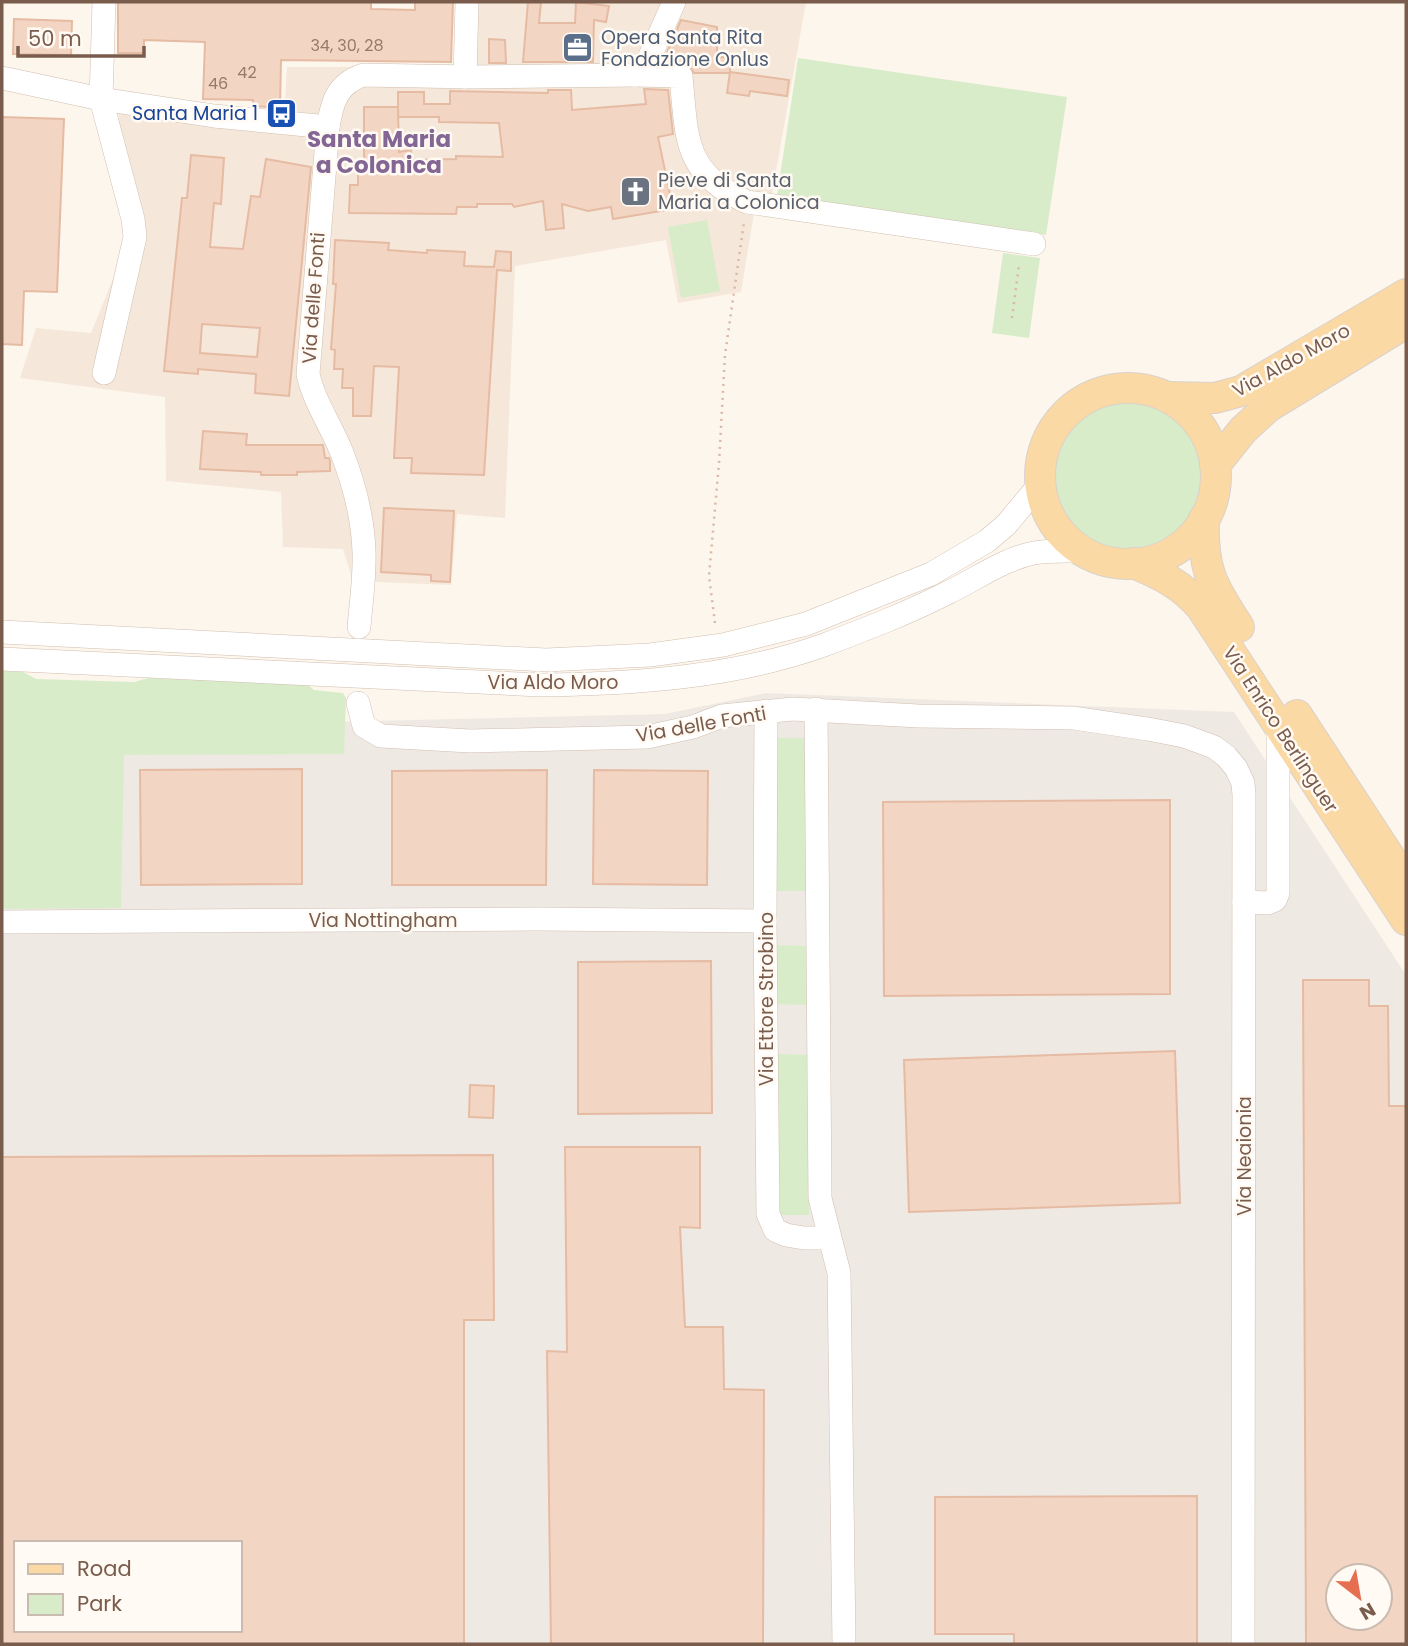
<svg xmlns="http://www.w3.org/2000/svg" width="1408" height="1646" viewBox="0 0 1408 1646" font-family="Poppins,sans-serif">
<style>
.residential{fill:#f5e8da}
.industrial{fill:#efe9e4;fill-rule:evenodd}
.green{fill:#d8ecc9}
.building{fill:#f3d5c3;stroke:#e6bba3;stroke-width:2;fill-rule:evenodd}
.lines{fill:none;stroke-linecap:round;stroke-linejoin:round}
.minor-casing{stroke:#d1beb0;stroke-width:24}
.major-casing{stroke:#dad1cd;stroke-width:32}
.path{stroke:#d9b8a5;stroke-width:2.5;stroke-dasharray:2 5;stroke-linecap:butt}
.minor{stroke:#fff;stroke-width:23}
.major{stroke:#fbd9a5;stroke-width:30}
.labels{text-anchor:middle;stroke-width:5;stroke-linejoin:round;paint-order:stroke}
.number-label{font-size:16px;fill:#987a6a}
.service-label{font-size:19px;fill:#4e5e75;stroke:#fffaf3;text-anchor:start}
.transit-label{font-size:19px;fill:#164399;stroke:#fffaf3;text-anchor:end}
.worship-label{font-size:19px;fill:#5b616d;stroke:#fffaf3;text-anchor:start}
.street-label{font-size:19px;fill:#7a5c4d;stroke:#fffaf3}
.quarter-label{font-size:23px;font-weight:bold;fill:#846695;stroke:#fffaf3}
</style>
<rect width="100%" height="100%" fill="#fdf6ec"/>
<path class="residential" d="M458 2H806L772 194 757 195 741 292 678 303 666 240 515 266 505 518 457 514 451 585 353 581 343 549 283 547 281 492 166 481 165 397 20 378 36 328 91 333 128 242 117 91 284 115 287 67H456Z"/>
<path class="industrial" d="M767 693 1234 712 1406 975V1644H2V862L111 727 665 714ZM16 1543H240V1630H16ZM1338 1576H1380V1618H1338Z"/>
<g class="green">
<path d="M798 58 1067 97 1046 235 777 196Z"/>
<path d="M707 220 720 291 681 298 668 227Z"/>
<path d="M1003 253 1040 258 1029 338 992 333Z"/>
<circle cx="1127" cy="474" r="75"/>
<path d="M2 671 23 672 36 679 134 682 148 678 307 684 314 690 343 693 346 698 344 754 124 755 121 908 2 909Z"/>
<rect x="777" y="738" width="32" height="153"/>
<path d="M777 945 809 946V1005L777 1004Z"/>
<path d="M777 1054 809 1055V1215H777Z"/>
</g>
<g class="building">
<path d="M118 2H371V9L415 10V2H453L451 62 281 60 280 108 253 106V100L203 99 205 42 144 40V53H118Z"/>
<path d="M528 2H541L539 23H575L576 2 609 6 606 22 594 20 593 62H523Z"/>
<path d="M14 19 72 21 71 55 13 54Z"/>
<path d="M681 20 717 27V57H730V73H694L687 64 663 62Z"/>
<path d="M489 39 505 40 506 63H489Z"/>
<path d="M730 72 789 80 787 96 750 91 749 96 727 93Z"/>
<path d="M644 89 668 90 673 134 658 137 673 209 613 219 611 207 588 211 562 204 564 228 546 230 543 201 514 207 512 204H477V207H457L456 214 349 213 350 185H358V169L364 168V107H398L399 152 411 150 412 160 456 159V156L503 157 499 123 439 122V117H398V92H424V104H450V91L548 93V90H571L572 110 646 104Z"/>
<path d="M2 117 64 119 57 292 24 291 22 345 2 344Z"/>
<path d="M191 155 224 158 221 204 214 203 210 247 243 249 251 196 260 197 266 159 311 167 289 396 255 393 256 374 198 369V374L164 371 182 198H187ZM202 324 260 328 257 357 200 353Z"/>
<path d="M335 240 389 243 388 250 427 253V250L465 252 464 266 494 267 496 251 511 252V271L497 270 484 475 411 473 412 458H394L399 367 374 366 371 416H353V388H342L343 369H334L335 350 331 349 336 284H333Z"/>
<path d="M203 431 247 434 246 445H323L325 458H329L330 461V471L297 472V475H261V472L200 469Z"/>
<path d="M384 508 454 511 450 582 431 581V575L381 572Z"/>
<path d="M302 769V884L141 885 140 770Z"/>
<path d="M547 770 546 885H392V771Z"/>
<path d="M594 770 708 771 707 885 593 884Z"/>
<path d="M1170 800V994L884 996 883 802Z"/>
<path d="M711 961 712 1113 578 1114V962Z"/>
<path d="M1303 980H1369V1006H1388L1389 1106H1406V1644H1306ZM1338 1576H1380V1618H1338Z"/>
<path d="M1175 1051 1180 1203 909 1212 904 1060Z"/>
<path d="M470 1085 494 1086 493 1118 469 1117Z"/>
<path d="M565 1147H700V1228L680 1227 685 1327H723L724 1389 764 1390 763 1644H551L547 1351 567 1352Z"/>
<path d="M493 1155 494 1320H464V1644H2V1157ZM16 1543H240V1630H16Z"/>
<path d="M1197 1496V1644H1014V1634H935V1497Z"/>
</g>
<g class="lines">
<defs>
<g id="minor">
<path d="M635 75 681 76C687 138 683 173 747 202L1034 244"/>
<path d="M465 77 467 2"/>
<path d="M2 78 101 99 214 116 328 127"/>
<path d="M104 373 135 237 133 219 101 99 104 2"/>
<path d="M359 627C361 603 365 577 364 552 363 518 354 484 342 453 331 425 314 402 308 374L328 127C332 102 337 84 363 75L474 77 635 75 646 65 674 2"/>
<path d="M2 632 546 660 650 655 723 645 806 624 931 574 987 541 1006 525 1040 484"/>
<path d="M2 659 541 685C635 684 735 677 824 645 866 629 908 613 947 593 975 580 1003 559 1034 553 1049 550 1066 551 1082 551"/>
<path d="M358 703 364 726 381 736 470 741 647 737 693 727 722 716 793 709 918 716 1074 718 1148 729 1184 736 1214 747 1226 756 1236 768 1243 783 1244 795 1243 1644"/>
<path d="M816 709 820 1198 839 1273 844 1644"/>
<path d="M766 711 765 921 768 1214 775 1230 786 1235 804 1238H829"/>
<path d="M1244 902 1268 903 1275 900 1278 893V725"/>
<path d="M2 922 538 919 765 921"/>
</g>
<g id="major">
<circle cx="1128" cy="476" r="88"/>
<path d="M1167 397 1215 398 1241 391 1406 294"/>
<path d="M1215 465 1243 430 1268 407 1406 323"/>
<path d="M1204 519C1202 569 1212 586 1239 627"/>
<path d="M1133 563C1160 574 1182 585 1201 607L1406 920"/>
<path d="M1297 715 1406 882"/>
</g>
</defs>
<use href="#minor" class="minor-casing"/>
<use href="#major" class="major-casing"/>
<g class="path">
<path d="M1012 318 1019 265"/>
<path d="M715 623 709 576 719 463 725 355 744 222"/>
</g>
<use href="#minor" class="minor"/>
<use href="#major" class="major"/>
</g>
<defs>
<symbol id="office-square" viewBox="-11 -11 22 22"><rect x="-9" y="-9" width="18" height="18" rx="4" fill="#5c6f8a" stroke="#fffaf3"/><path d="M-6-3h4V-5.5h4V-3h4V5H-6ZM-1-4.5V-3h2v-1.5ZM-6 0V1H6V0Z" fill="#fff"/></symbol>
<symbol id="bus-square" viewBox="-11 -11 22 22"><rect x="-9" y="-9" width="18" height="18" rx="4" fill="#1a4fb4" stroke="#fffaf3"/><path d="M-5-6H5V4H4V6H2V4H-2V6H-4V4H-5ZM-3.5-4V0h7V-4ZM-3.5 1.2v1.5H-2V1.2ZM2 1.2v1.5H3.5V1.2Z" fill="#fff"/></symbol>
<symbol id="church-square" viewBox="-11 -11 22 22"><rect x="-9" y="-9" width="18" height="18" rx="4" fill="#6b7280" stroke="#fffaf3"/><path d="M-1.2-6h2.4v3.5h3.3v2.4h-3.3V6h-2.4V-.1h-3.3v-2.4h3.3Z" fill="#fff"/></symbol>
</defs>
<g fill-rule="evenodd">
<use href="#office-square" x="560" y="30" width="35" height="35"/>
<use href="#bus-square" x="264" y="96" width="35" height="35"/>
<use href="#church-square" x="618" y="174" width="35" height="35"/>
</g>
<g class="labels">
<g class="number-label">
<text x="347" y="51">34, 30, 28</text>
<text x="247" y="78">42</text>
<text x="218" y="89">46</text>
</g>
<g class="service-label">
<text x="601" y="44">Opera Santa Rita<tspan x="601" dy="22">Fondazione Onlus</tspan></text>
</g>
<g class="transit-label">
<text x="258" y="120">Santa Maria 1</text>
</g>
<g class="worship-label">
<text x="658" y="187">Pieve di Santa<tspan x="658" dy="22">Maria a Colonica</tspan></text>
</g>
<g class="street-label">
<text transform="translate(313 298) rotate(-86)" y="7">Via delle Fonti</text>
<text transform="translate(1291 360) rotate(-29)" y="7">Via Aldo Moro</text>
<text x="553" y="689">Via Aldo Moro</text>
<text transform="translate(701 724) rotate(-10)" y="7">Via delle Fonti</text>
<text transform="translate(1281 729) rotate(57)" y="7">Via Enrico Berlinguer</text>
<text x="383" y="927">Via Nottingham</text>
<text transform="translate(766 999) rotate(-90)" y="7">Via Ettore Strobino</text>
<text transform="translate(1244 1156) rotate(-90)" y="7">Via Neaionia</text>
</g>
<g class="quarter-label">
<text x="379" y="147">Santa Maria<tspan x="379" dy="26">a Colonica</tspan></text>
</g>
</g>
<rect width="1408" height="1646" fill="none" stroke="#7a5c4d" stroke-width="7"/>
<rect x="14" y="1541" width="228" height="91" fill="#fffaf3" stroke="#cabbb1" stroke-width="2"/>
<rect x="28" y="1564" width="35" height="10" fill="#fbd9a5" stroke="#cabbb1" stroke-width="2"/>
<text x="77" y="1576" font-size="21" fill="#7a5c4d">Road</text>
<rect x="28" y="1594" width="35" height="21" fill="#d8ecc9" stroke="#cabbb1" stroke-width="2"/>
<text x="77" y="1611" font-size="21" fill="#7a5c4d">Park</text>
<g transform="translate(1359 1597) rotate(149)"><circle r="33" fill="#fffaf3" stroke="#cabbb1" stroke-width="2"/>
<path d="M0-5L12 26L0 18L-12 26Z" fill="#e76f51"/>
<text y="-10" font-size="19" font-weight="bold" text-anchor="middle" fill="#7a5c4d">N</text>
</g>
<path d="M18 46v10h126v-10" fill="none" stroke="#7a5c4d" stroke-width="3.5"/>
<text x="28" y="46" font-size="21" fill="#7a5c4d" stroke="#fffaf3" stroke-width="5" paint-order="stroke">50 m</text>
</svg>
